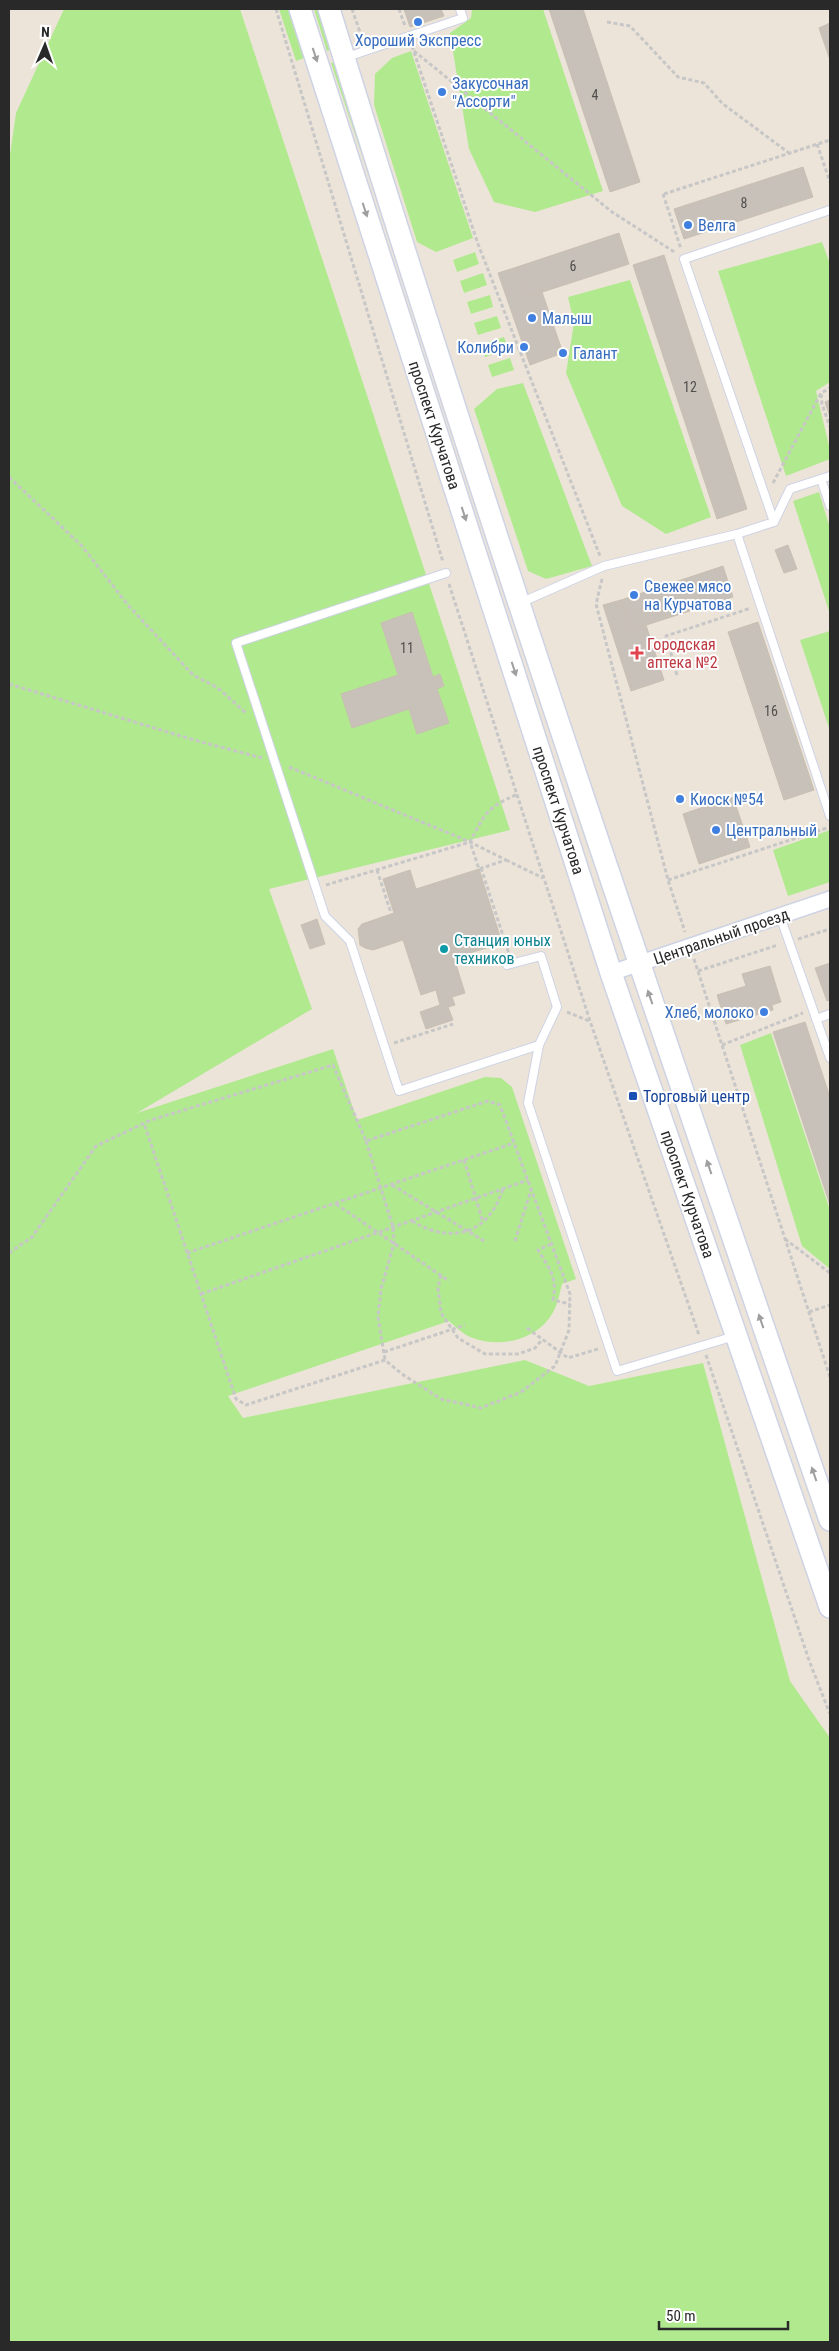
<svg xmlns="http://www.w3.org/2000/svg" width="839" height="2351" viewBox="0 0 839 2351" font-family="'Roboto Condensed',sans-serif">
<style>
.green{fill:#b1e98f}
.building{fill:#c8c1b9;stroke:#c8c0b2}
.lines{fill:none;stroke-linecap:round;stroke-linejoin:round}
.lane-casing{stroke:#ced3e4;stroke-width:10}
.street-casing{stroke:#ced3e4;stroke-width:18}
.secondary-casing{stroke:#ced3e4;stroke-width:24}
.path{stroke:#c7c7c7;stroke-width:3;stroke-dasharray:4 2.5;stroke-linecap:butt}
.lane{stroke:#fff;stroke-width:8}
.street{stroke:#fff;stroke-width:15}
.secondary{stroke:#fff;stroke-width:21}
.oneway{fill:#9f9f9f}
.shop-dot{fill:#3f7fe0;stroke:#fff;stroke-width:2}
.health-dot{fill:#e0444e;stroke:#fff;stroke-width:2}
.culture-dot{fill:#0f9aa8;stroke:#fff;stroke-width:2}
.transit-dot{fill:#1a4fb4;stroke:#fff;stroke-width:2}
.labels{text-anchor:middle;stroke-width:4;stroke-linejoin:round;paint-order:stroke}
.number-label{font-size:14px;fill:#514f4d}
.shop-label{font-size:16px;fill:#366cbe;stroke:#fff;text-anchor:start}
.street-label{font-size:16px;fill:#292929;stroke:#fff}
.health-label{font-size:16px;fill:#be3a42;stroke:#fff;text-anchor:start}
.culture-label{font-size:16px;fill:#0d838f;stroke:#fff;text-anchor:start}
.transit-label{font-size:16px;fill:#164399;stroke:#fff;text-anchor:start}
</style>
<rect width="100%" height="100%" fill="#ede4d9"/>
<g class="green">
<path d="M64 9H240L510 830 269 889 312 1009 137 1113 333 1049 357 1120 485 1077 501 1078 512 1087 576 1279 562 1284C560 1291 559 1299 556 1306 543 1339 501 1350 470 1337 463 1334 455 1326 449 1321L228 1396 243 1418 525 1360 589 1386 703 1363 790 1681 830 1738V2342H9V162L16 113Z"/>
<path d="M279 9H294L310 56 296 61Z"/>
<path d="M314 9H322L335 48 327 51Z"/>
<path d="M472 9H543L603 191 535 212 494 202 469 149 450 33 471 18Z"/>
<path d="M411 51 473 238 436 252 417 242 374 105 375 74 392 58Z"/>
<path d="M339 61 378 176 370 179 331 63Z"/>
<path d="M822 242 830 264V382L816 391 830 450V459L786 476 718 271Z"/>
<path d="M475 252 479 264 457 272 453 260Z"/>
<path d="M483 273 487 285 464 293 460 281Z"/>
<path d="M630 280 711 517 666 534 622 506 566 373 574 323 568 297Z"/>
<path d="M490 295 493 307 471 314 467 302Z"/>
<path d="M497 316 501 328 478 335 474 323Z"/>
<path d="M504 337 508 349 485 357 482 344Z"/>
<path d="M510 358 514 370 492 377 488 365Z"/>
<path d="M523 383 592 566 546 579 528 571 474 409 497 389Z"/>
<path d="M819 492 830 528V614L793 501Z"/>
<path d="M830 631V731L800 640Z"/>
<path d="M830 830V882L788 896 773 850Z"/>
<path d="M771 1033 830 1210V1269L802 1246 740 1045Z"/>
</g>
<g class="building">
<path d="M404 9H441L444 16 410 27Z"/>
<path d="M549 9H583L640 182 610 192Z"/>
<path d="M830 23V60L819 28Z"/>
<path d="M803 167 813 197 684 239 674 209Z"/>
<path d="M619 233 629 264 527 297 517 267Z"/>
<path d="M664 255 747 509 717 519 633 265Z"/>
<path d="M517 267 527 297 542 292 563 353 530 365 498 273Z"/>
<path d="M830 400V417L825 402Z"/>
<path d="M788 545 797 569 784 573 775 550Z"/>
<path d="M723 566 733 597 631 630 621 600Z"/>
<path d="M621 600 631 630 646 625 664 680 631 691 603 605Z"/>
<path d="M412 612 433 677 440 674 444 686 437 689 449 723 417 734 409 709 352 728 341 694 398 675 381 623Z"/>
<path d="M758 622 814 790 784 800 728 632Z"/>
<path d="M733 797 750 847 699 864 683 814Z"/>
<path d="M479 869 502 943 454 958 465 993 452 997 455 1005 448 1007 453 1020 426 1029 420 1012 440 1005 436 990 421 995 403 940 373 950 365 948 360 945 358 929 362 924 394 913 383 879 410 870 416 889Z"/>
<path d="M317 919 325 944 310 949 301 925Z"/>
<path d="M830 963V1000L827 1001 815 968Z"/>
<path d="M770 966 781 1002 772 1005 773 1010 726 1024 717 995 746 986 742 974Z"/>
<path d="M805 1022 830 1097V1205L773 1032Z"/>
</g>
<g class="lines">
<defs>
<g id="lane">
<path d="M347 57 463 18 460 9"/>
<path d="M821 479 830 506"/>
<path d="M774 522 684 259 830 210"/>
<path d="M737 534 830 816"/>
<path d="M446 573 236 643 325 916 350 941 399 1091 539 1045"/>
<path d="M520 603 604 566 737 534 774 522 790 489 830 476"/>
<path d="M780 916 830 1058"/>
<path d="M507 965 541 956 557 1007 539 1045 528 1103 617 1371 735 1336"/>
<path d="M816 1019 830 1014"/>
</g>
<path id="street" d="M611 973 830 899"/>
<g id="secondary">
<path d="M300 9 611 973 830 1607"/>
<path d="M329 9C485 516 657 1018 830 1520"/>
</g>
</defs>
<use href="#lane" class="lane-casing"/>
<use href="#street" class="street-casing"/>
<use href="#secondary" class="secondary-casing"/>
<g class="path">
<path d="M276 9 443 562"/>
<path d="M352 9 363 41"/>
<path d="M399 9 405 26"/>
<path d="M607 22 630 26 678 77 704 83 723 104 789 153"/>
<path d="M412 46 478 244 600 556"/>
<path d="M414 51 612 212 676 253"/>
<path d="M817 144 830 182"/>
<path d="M663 194 681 249"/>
<path d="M664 194 830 140"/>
<path d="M821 394 822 404 830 427"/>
<path d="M9 477 82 546 128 605 193 675 218 688 246 713"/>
<path d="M773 483 821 393 830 388"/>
<path d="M602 579 596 604 668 880 685 932"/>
<path d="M449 584 590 1021 699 1335"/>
<path d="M677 675 666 636 751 608"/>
<path d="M9 684 194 740 262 758"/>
<path d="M289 767 470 842 506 860 479 869 470 842"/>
<path d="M506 860 543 878"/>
<path d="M481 868 509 954"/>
<path d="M377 870 391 913"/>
<path d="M668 880 827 828"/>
<path d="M326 885 470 842C484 815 487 807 516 795"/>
<path d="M798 939 830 929"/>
<path d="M694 959 830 1377"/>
<path d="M698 971 778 945"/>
<path d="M567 1012 589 1021"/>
<path d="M394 1043 453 1024"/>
<path d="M722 1045 803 1013"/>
<path d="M366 1141 393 1227 394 1243 381 1289 378 1317 385 1360"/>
<path d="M464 1160 483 1222"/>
<path d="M392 1185 484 1241"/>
<path d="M336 1204 449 1281"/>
<path d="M412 1221C451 1245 490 1234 503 1188"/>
<path d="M785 1239 830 1273"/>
<path d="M515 1241 531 1190"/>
<path d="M551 1244 538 1250C549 1268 558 1278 553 1300L570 1304"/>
<path d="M9 1253 32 1237 96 1146 151 1120 333 1065 366 1141 488 1101 500 1105 570 1294 569 1330 555 1366 521 1392 481 1408 441 1399 402 1374 385 1360 246 1405 236 1399 144 1123"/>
<path d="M187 1253 514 1143"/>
<path d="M441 1275 438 1288 441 1313 458 1338 485 1354H518L535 1348 542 1340"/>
<path d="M201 1294 528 1180"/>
<path d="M809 1312 830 1305"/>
<path d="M527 1328 568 1358 598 1349"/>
<path d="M384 1352 465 1325"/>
<path d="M706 1355 810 1663 830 1714"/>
</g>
<use href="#lane" class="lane"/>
<use href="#street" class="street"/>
<use href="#secondary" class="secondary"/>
</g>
<defs><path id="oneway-solid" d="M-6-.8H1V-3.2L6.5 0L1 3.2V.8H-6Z" transform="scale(1.25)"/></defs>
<g class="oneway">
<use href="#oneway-solid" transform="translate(315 55) rotate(72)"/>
<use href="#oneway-solid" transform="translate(365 210) rotate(72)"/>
<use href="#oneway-solid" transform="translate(464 514) rotate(72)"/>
<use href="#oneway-solid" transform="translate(514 669) rotate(72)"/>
<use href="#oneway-solid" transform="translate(650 997) rotate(-109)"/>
<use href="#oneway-solid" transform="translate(709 1167) rotate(-109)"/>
<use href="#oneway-solid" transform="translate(761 1321) rotate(-109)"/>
<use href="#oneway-solid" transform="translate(814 1474) rotate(-109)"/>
</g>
<g class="shop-dot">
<circle cx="418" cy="22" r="5"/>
<circle cx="442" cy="92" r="5"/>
<circle cx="688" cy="225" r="5"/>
<circle cx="532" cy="318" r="5"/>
<circle cx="524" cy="347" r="5"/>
<circle cx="563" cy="353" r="5"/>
<circle cx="634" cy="595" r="5"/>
<circle cx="680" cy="799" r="5"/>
<circle cx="716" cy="830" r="5"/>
<circle cx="764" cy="1012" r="5"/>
</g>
<path class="health-dot" d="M634.5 645.5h5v5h5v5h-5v5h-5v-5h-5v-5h5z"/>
<circle class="culture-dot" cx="444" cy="949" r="5"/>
<rect class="transit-dot" x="628" y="1091" width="10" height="10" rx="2.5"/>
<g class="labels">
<g class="number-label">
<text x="595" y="100">4</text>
<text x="744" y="208">8</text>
<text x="573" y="271">6</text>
<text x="690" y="392">12</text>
<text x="407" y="653">11</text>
<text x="771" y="716">16</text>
</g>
<g class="shop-label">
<text x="418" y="46" text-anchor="middle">Хороший Экспресс</text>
<text x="452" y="89">Закусочная<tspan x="452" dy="18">"Ассорти"</tspan></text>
<text x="698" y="231">Велга</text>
<text x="542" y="324">Малыш</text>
<text x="514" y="353" text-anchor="end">Колибри</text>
<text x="573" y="359">Галант</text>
<text x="644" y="592">Свежее мясо<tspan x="644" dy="18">на Курчатова</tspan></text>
<text x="690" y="805">Киоск №54</text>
<text x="726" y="836">Центральный</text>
<text x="754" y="1018" text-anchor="end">Хлеб, молоко</text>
</g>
<g class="street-label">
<text transform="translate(435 425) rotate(72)" y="6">проспект Курчатова</text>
<text transform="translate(559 810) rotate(72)" y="6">проспект Курчатова</text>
<text transform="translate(721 936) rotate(-19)" y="6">Центральный проезд</text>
<text transform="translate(688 1194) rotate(71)" y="6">проспект Курчатова</text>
</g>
<g class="health-label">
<text x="647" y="650">Городская<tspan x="647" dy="18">аптека №2</tspan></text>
</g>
<g class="culture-label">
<text x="454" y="946">Станция юных<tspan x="454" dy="18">техников</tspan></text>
</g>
<g class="transit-label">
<text x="643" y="1102">Торговый центр</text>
</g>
</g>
<rect width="839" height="2351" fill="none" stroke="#292929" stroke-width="20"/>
<g transform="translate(45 45) rotate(2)" stroke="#ffffff" stroke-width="4" paint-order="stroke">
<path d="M0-4L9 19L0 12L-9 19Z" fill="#292929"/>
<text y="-8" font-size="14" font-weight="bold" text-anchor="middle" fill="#292929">N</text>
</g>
<path d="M659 2321v8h129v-8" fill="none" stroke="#292929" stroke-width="2.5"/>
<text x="666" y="2321" font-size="15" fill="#292929" stroke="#ffffff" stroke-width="4" paint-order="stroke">50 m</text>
</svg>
